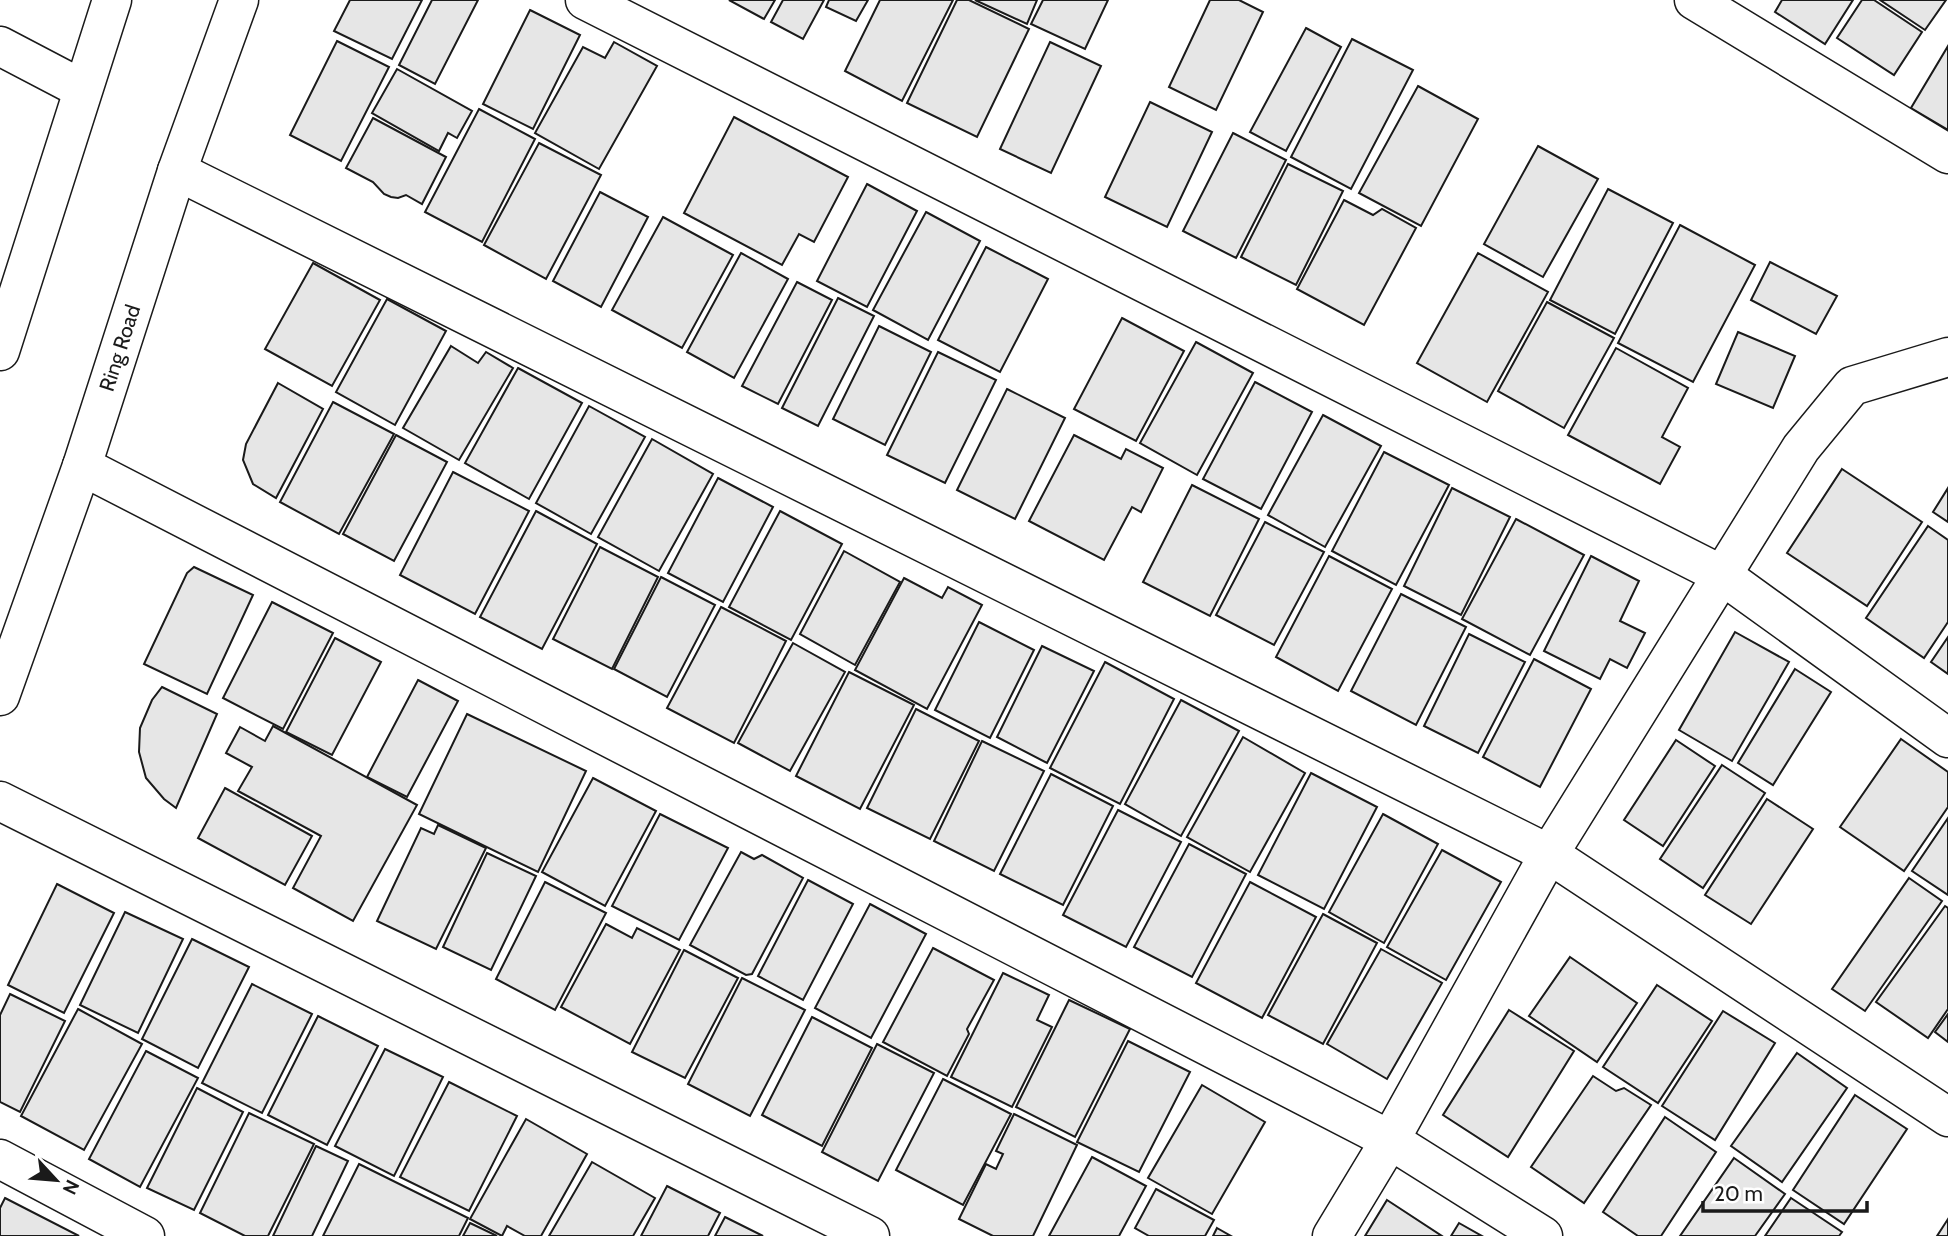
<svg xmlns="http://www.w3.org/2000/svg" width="1948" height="1236" viewBox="0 0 1948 1236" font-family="Cabin,sans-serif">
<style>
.building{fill:#e6e6e6;stroke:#1a1a1a;stroke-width:2}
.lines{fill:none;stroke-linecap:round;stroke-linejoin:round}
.minor-casing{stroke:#1a1a1a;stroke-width:41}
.trunk-casing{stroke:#1a1a1a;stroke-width:41}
.minor{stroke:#fff;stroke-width:38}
.trunk{stroke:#fff;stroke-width:38}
.labels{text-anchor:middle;stroke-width:5;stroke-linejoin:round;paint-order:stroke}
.street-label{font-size:21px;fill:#1a1a1a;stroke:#fff}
</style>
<rect width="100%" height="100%" fill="#fff"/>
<g class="building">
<path d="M350 0H422L392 59 334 31Z"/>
<path d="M432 0H478L435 84 399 65Z"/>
<path d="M729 0H775L764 19Z"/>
<path d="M783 0H824L803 39 771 22Z"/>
<path d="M829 0H868L856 21 826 7Z"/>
<path d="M880 0H953L902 101 845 71Z"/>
<path d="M957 0H969L1029 29 977 137 907 103Z"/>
<path d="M975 0H1037L1027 24Z"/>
<path d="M1043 0H1108L1085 49 1031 24Z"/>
<path d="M1210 0H1239L1263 12 1216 110 1169 87Z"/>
<path d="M1782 0H1853L1825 44 1775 12Z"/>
<path d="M1862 0H1874L1922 32 1894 75 1837 38Z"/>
<path d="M1880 0H1946L1925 30Z"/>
<path d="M530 10 580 35 533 129 483 104Z"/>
<path d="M1306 28 1341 47 1286 151 1250 132Z"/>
<path d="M1352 39 1413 70 1351 189 1291 157Z"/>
<path d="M337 41 389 67 341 161 290 135Z"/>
<path d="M614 42 657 66 599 169 535 133 583 47 605 58Z"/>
<path d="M1050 42 1101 66 1051 173 1000 149Z"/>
<path d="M1948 46V130L1911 108Z"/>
<path d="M397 69 472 111 457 138 448 133 439 151 372 113Z"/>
<path d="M1418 86 1478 119 1421 226 1359 193Z"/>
<path d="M1150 102 1212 132 1167 227 1105 197Z"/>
<path d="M479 109 535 139 482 242 425 212Z"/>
<path d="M734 117 848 177 814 242 799 234 782 265 684 213Z"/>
<path d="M373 118 446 157 422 204 406 195 398 198 391 197 384 194 373 182 346 168Z"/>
<path d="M1233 133 1286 160 1236 258 1183 231Z"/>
<path d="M539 143 601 175 546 279 484 245Z"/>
<path d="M1538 146 1598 179 1543 277 1484 244Z"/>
<path d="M1288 164 1343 191 1296 285 1241 257Z"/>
<path d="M867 184 917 211 867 307 817 281Z"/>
<path d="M1608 189 1673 223 1615 334 1550 300Z"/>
<path d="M600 192 648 217 601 307 553 281Z"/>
<path d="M1344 200 1373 215 1382 209 1416 228 1364 325 1297 289Z"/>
<path d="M926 212 980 241 928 340 873 310Z"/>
<path d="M663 217 733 255 682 348 612 310Z"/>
<path d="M1680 225 1755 265 1693 382 1618 343Z"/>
<path d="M986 247 1048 279 1000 372 938 340Z"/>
<path d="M741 253 788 279 734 378 687 352Z"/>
<path d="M1478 253 1548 292 1487 402 1417 363Z"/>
<path d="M1770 262 1837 296 1816 334 1751 300Z"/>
<path d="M313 263 380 300 332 386 265 349Z"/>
<path d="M797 282 832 300 778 404 742 386Z"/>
<path d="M838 298 874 316 818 426 782 408Z"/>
<path d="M387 299 446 331 395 425 336 392Z"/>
<path d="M1547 302 1614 338 1564 428 1498 391Z"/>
<path d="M1122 318 1184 351 1136 441 1074 409Z"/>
<path d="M879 326 931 352 885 445 833 419Z"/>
<path d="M1738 332 1795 356 1773 408 1716 384Z"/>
<path d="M1196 342 1253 373 1197 475 1140 443Z"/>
<path d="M451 346 478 363 486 352 513 368 459 460 403 428Z"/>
<path d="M1616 348 1688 388 1662 437 1680 447 1660 484 1568 435Z"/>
<path d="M938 352 996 380 945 483 887 455Z"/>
<path d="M518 368 582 403 529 499 465 463Z"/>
<path d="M1255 382 1312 412 1261 509 1203 479Z"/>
<path d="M278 383 323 409 276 498 253 484 243 460 246 444Z"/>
<path d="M1007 389 1065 418 1015 519 957 490Z"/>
<path d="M333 402 394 434 339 534 280 502Z"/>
<path d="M589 406 645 437 591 534 536 503Z"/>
<path d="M1323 415 1381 446 1325 547 1268 515Z"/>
<path d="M396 435 447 462 394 561 343 534Z"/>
<path d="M1074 435 1121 459 1126 449 1163 468 1141 512 1132 507 1104 560 1029 521Z"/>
<path d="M652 439 713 474 659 571 598 537Z"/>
<path d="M1384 452 1449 485 1396 585 1332 551Z"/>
<path d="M1842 469 1922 522 1867 606 1787 553Z"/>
<path d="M453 472 529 511 475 614 400 575Z"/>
<path d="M718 478 773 507 723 602 668 573Z"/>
<path d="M1192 485 1259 519 1210 616 1143 582Z"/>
<path d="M1452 488 1510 517 1461 615 1404 586Z"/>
<path d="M1948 488V522L1933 512Z"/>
<path d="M536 511 597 544 542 649 480 617Z"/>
<path d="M780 511 842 544 791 640 729 607Z"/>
<path d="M1516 519 1584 555 1530 655 1462 619Z"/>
<path d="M1265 522 1324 552 1274 645 1216 615Z"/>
<path d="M1928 526 1948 540V622L1924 658 1866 618Z"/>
<path d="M600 547 658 577 612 669 553 639Z"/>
<path d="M844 551 900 582 855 665 800 634Z"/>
<path d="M1329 556 1392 589 1338 691 1276 657Z"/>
<path d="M1591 556 1639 581 1620 621 1645 633 1627 668 1610 659 1600 679 1544 651Z"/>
<path d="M194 567 253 595 207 694 144 664 187 573Z"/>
<path d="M661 577 715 605 667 697 614 669Z"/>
<path d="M904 578 942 598 948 587 982 605 927 709 855 670Z"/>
<path d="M1401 594 1466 627 1416 725 1351 691Z"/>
<path d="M272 602 333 633 283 729 223 698Z"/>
<path d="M721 607 786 641 734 743 667 708Z"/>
<path d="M979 622 1034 650 990 738 935 710Z"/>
<path d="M1735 632 1789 662 1732 761 1679 730Z"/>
<path d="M1469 634 1525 662 1478 753 1424 726Z"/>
<path d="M1948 637V674L1931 662Z"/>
<path d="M335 638 381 662 332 755 286 732Z"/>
<path d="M793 643 845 672 790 771 738 743Z"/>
<path d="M1042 646 1094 671 1047 763 997 737Z"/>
<path d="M1534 659 1591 689 1540 787 1483 757Z"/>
<path d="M1105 662 1174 699 1120 804 1050 768Z"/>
<path d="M1795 669 1831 692 1773 785 1738 763Z"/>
<path d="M849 672 914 705 860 809 796 776Z"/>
<path d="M418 680 458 701 407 797 367 777Z"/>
<path d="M162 687 217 714 176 808 164 799 146 778 139 752 140 728 152 700Z"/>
<path d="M1181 700 1239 731 1181 836 1125 804Z"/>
<path d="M916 709 979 741 930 839 867 808Z"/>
<path d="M467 714 586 771 538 872 419 814Z"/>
<path d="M273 726 417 805 353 921 293 888 321 836 238 791 252 767 226 753 240 727 265 741Z"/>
<path d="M1243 737 1305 773 1250 872 1187 837Z"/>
<path d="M1901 739 1948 772V807L1904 871 1840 827Z"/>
<path d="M1676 740 1715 766 1663 846 1624 820Z"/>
<path d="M982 741 1044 771 994 871 934 841Z"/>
<path d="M1722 765 1765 793 1703 888 1660 859Z"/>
<path d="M1311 773 1377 807 1324 909 1258 875Z"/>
<path d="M1051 774 1113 806 1063 905 1000 874Z"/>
<path d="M593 778 656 811 605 906 542 872Z"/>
<path d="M225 788 312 836 285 885 198 838Z"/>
<path d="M1767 799 1813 829 1751 924 1705 895Z"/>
<path d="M1118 810 1181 842 1126 947 1063 915Z"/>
<path d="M660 814 728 848 679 940 612 906Z"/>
<path d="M1383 814 1438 844 1384 943 1329 912Z"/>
<path d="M1948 818V895L1912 871Z"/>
<path d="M438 825 486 848 436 949 377 921 421 828 434 834Z"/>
<path d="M1189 844 1246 874 1192 977 1134 947Z"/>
<path d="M1442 850 1501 882 1446 980 1387 947Z"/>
<path d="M741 852 754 859 762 855 803 878 752 974 746 975 690 945Z"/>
<path d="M487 853 536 876 491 970 443 947Z"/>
<path d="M1909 878 1942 901 1865 1011 1832 989Z"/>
<path d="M808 880 853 904 803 1000 758 976Z"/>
<path d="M545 882 606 913 555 1010 496 979Z"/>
<path d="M1250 882 1316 917 1262 1018 1196 983Z"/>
<path d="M57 884 114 913 64 1013 8 985Z"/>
<path d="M870 904 926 934 871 1038 815 1008Z"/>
<path d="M1945 906 1948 908V1009L1928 1038 1876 1002Z"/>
<path d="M125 912 183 939 138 1033 80 1005Z"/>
<path d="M1323 914 1377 943 1323 1044 1268 1015Z"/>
<path d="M606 924 632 938 637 928 680 950 630 1044 561 1007Z"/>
<path d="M192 939 249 967 198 1068 142 1039Z"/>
<path d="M933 948 994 980 967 1029 969 1034 947 1076 883 1042Z"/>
<path d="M1381 949 1442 983 1387 1079 1327 1044Z"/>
<path d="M684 950 738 978 685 1078 632 1052Z"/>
<path d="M1570 957 1637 1003 1597 1062 1529 1016Z"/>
<path d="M1003 973 1049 995 1037 1020 1052 1027 1012 1107 951 1077Z"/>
<path d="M742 978 805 1010 750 1116 688 1084Z"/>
<path d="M252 984 312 1014 262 1113 202 1083Z"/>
<path d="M1657 985 1712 1021 1658 1103 1603 1067Z"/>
<path d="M10 994 65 1021 20 1112 0 1102V1015Z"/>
<path d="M1069 1000 1130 1029 1075 1137 1016 1107Z"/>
<path d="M78 1009 142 1044 84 1150 21 1116Z"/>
<path d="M1509 1010 1574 1051 1508 1157 1443 1115Z"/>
<path d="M1723 1011 1775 1043 1715 1140 1662 1106Z"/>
<path d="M1948 1014V1042L1935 1032Z"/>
<path d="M318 1016 378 1046 327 1145 268 1115Z"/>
<path d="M812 1017 872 1048 822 1146 762 1115Z"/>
<path d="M1128 1041 1190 1072 1139 1172 1077 1142Z"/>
<path d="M877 1044 934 1073 878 1181 822 1152Z"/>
<path d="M385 1049 443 1077 394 1176 335 1146Z"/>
<path d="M146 1051 198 1078 140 1187 89 1159Z"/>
<path d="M1797 1053 1847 1088 1782 1182 1731 1146Z"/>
<path d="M1593 1076 1616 1091 1624 1088 1651 1105 1584 1203 1531 1167Z"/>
<path d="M943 1079 1011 1114 963 1205 896 1170Z"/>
<path d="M449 1082 517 1116 469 1211 400 1177Z"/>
<path d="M1202 1085 1265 1122 1212 1214 1148 1178Z"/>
<path d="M197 1088 243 1112 194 1210 147 1188Z"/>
<path d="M1855 1095 1907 1129 1844 1224 1793 1190Z"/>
<path d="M249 1113 314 1144 268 1236H245L200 1213Z"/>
<path d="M1014 1114 1077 1145 1033 1236H993L959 1219 986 1164 996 1169 1003 1154 996 1151Z"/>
<path d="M1665 1117 1716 1152 1661 1236H1638L1603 1212Z"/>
<path d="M526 1119 587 1154 541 1236H525L507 1226 502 1236 470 1219Z"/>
<path d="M316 1146 348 1161 312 1236H273Z"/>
<path d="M1092 1157 1146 1186 1119 1236H1049Z"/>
<path d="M1734 1158 1785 1194 1755 1236H1680Z"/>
<path d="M592 1162 655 1198 633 1236H549Z"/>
<path d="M359 1164 468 1218 459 1236H323Z"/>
<path d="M667 1186 720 1213 708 1236H641Z"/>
<path d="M1156 1189 1214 1220 1205 1236H1149L1135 1228Z"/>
<path d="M5 1198 79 1236H0V1208Z"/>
<path d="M1791 1198 1842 1232 1839 1236H1765Z"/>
<path d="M1387 1200 1442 1236H1365Z"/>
<path d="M725 1217 763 1236H715Z"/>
<path d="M1948 1219V1236H1937Z"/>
<path d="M470 1223 497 1236H463Z"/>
<path d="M1459 1223 1482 1236H1451Z"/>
<path d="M1217 1228 1231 1236H1213Z"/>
</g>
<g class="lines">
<defs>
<g id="minor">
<path d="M585 0 1722 575 1948 738"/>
<path d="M1694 0 1948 154"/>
<path d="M0 46 82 89"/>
<path d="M177 171 1549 854 1948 1117"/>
<path d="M82 466 1390 1140 1543 1236"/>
<path d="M0 801 870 1236"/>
<path d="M0 1159 145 1236"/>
<path d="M1332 1236 1390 1140 1549 854 1801 448 1852 386 1948 357"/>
</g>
<g id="trunk">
<path d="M0 351 112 0"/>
<path d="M0 696 82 466 177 171 239 0"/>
</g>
</defs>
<use href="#minor" class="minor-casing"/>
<use href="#trunk" class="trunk-casing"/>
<use href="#minor" class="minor"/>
<use href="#trunk" class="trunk"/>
</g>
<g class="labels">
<g class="street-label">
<text transform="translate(120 348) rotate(-72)" y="7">Ring Road</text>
</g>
</g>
<g transform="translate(56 1180) rotate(116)" stroke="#ffffff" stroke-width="5" paint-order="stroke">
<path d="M0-5L12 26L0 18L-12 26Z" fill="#1a1a1a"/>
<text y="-10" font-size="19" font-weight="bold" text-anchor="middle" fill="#1a1a1a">N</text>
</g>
<path d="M1703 1201v10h164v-10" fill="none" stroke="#1a1a1a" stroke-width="3.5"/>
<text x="1714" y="1201" font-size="21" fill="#1a1a1a" stroke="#ffffff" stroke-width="5" paint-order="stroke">20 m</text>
</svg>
